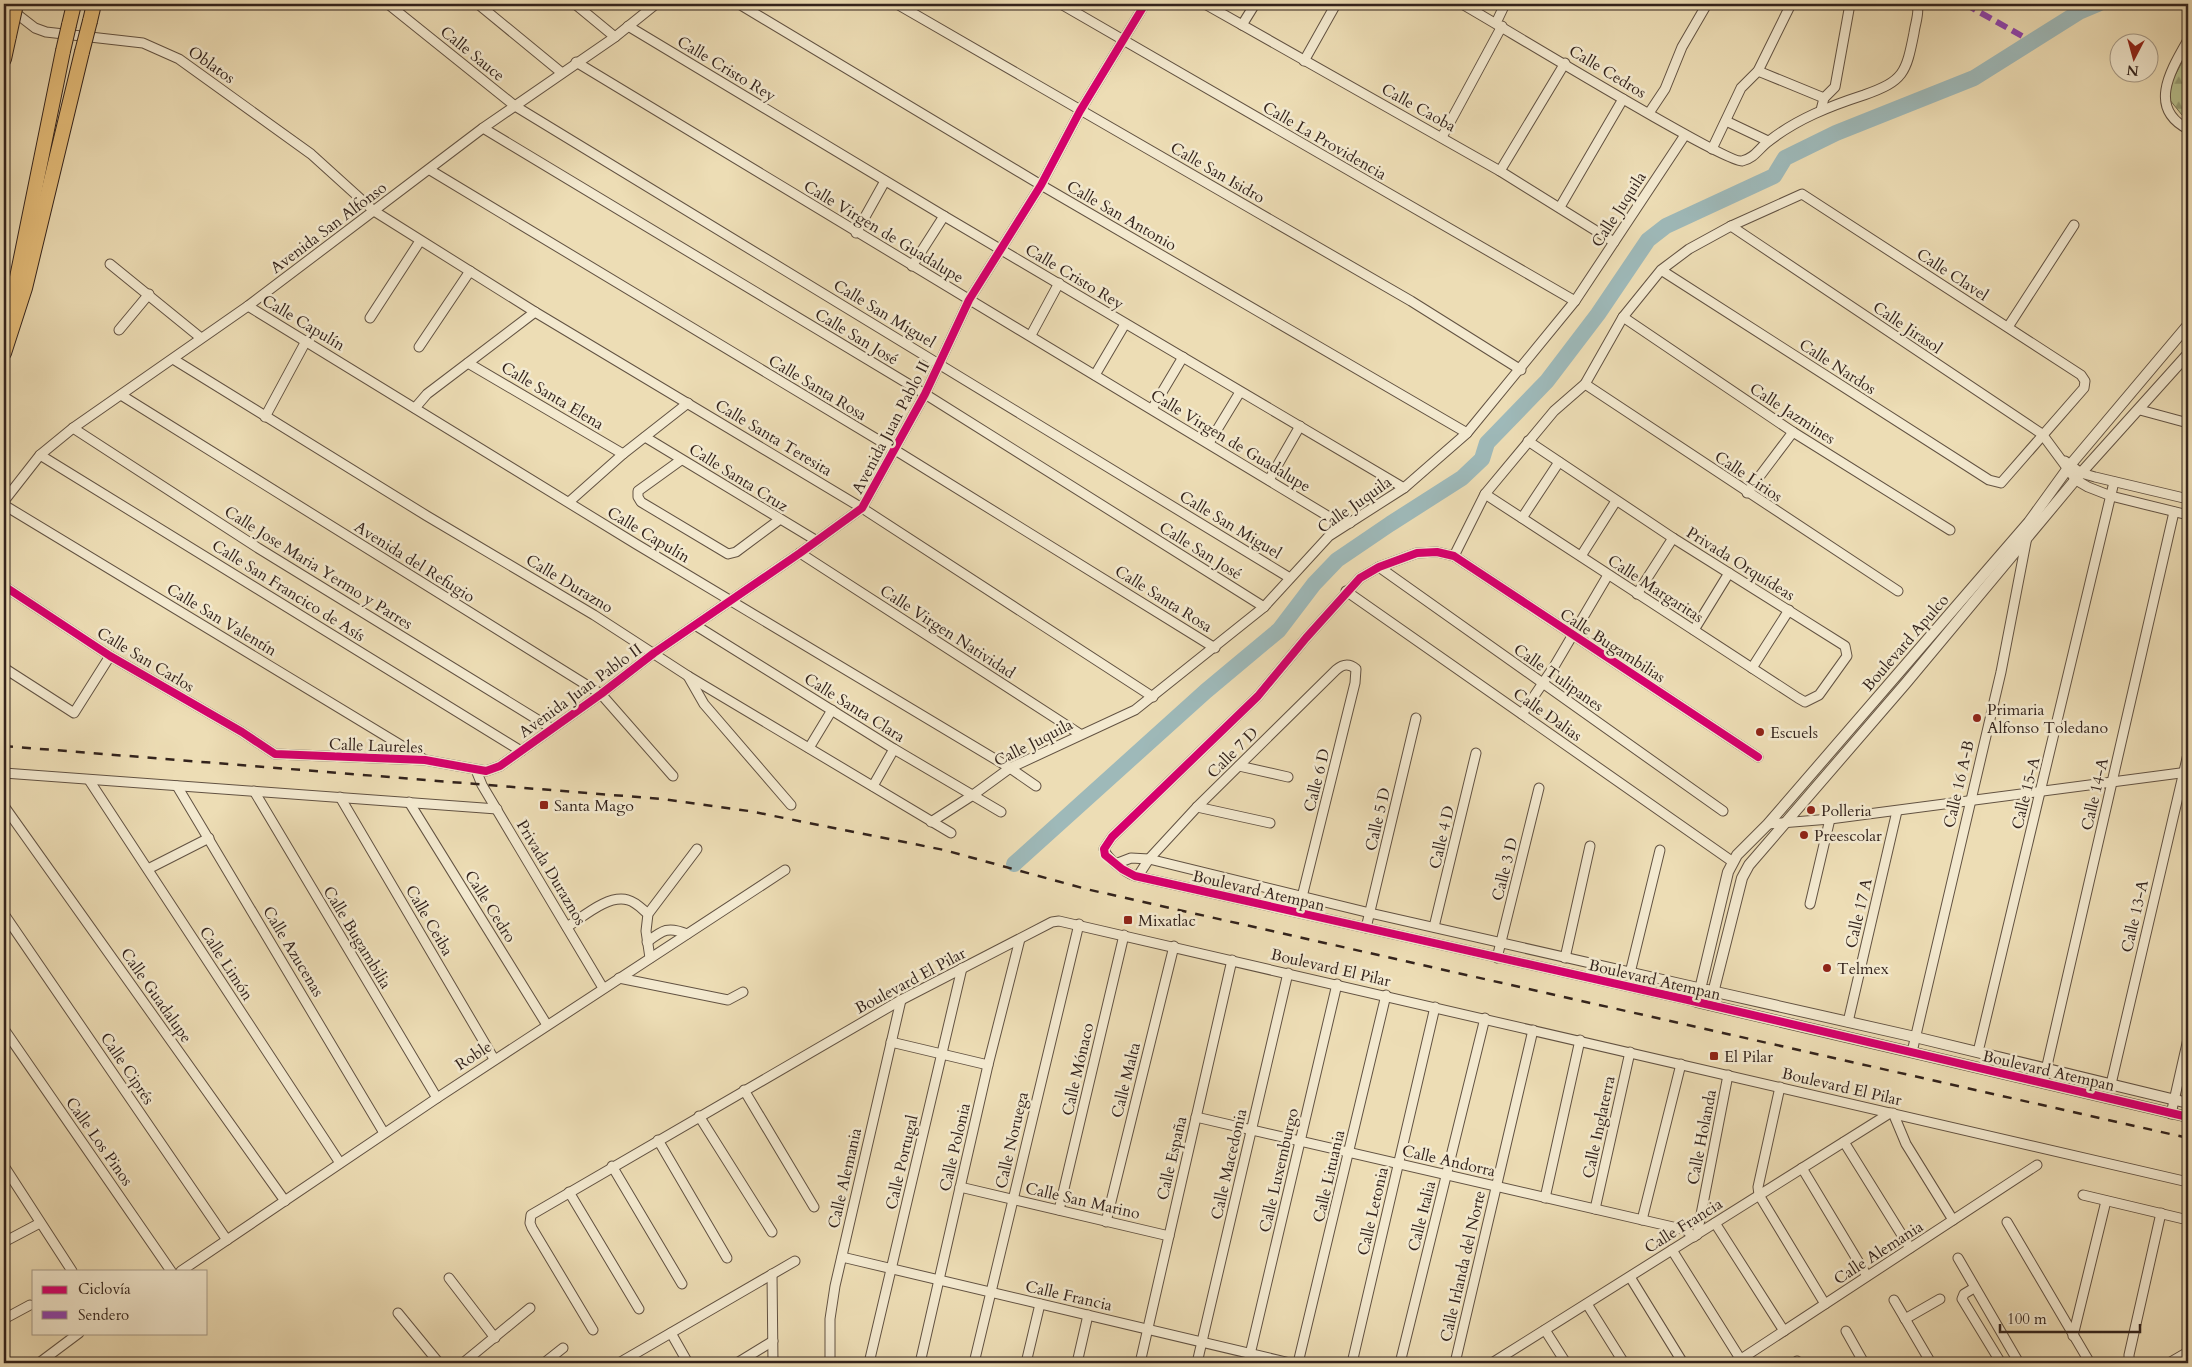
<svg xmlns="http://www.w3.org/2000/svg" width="2192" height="1367" viewBox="0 0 2192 1367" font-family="Cardo,serif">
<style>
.forest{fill:url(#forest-firs);stroke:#767255}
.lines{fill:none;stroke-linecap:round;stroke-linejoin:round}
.river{stroke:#9eb9b9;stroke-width:16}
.minor-casing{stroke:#625242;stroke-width:11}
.tertiary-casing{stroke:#625242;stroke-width:12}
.trunk-casing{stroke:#33231c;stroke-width:16}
.minor{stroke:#f3e9cf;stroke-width:9}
.tertiary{stroke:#f3e9cf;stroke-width:10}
.trunk{stroke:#e6be7a;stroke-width:14}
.rail{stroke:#33231c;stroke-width:2.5;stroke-dasharray:9 9;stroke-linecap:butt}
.trunk-bridge-casing{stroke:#33231c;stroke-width:16;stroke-linecap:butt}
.trunk-bridge{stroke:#e6be7a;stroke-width:14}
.quiet{stroke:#8e44ad;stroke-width:6;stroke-dasharray:12 6;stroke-linecap:butt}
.cycleway-casing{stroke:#f3e9cf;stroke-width:11}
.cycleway{stroke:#d6006c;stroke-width:8}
.poi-dot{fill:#8f2418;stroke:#f3e9cf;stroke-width:2}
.labels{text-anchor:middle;stroke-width:5;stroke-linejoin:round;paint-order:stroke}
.street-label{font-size:16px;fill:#33231c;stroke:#f3e9cf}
.poi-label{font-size:16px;fill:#33231c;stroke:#f3e9cf;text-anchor:start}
</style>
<defs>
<pattern id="forest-firs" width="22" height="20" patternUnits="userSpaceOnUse" patternTransform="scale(1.25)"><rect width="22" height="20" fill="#b8c18e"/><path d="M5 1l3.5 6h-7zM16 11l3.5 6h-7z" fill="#969c73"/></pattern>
</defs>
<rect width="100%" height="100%" fill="#edddb5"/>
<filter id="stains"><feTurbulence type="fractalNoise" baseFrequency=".004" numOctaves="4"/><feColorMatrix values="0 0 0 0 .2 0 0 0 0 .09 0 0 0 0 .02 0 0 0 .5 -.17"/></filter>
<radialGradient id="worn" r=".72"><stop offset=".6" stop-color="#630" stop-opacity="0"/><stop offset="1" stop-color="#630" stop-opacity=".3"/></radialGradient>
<path class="forest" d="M2188 51V119L2182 115 2165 94Z"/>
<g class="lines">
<path class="river" d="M1014 864 1206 691 1279 630 1314 584 1337 560 1390 524 1462 478 1482 459 1487 443 1547 381 1598 314 1648 240 1666 226 1774 176 1785 158 1836 133 1974 78 2079 12 2098 4"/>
<defs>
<g id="minor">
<path d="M4 4 35 28 46 32 143 43 179 59 311 154 374 211 535 312 862 508 1153 697"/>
<path d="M388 4 515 106 1290 578"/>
<path d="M478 4 562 73"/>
<path d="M575 4 615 37"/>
<path d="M739 4 1041 185 1467 433"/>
<path d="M897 4 1411 301 1521 370"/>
<path d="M1061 4 1575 301"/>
<path d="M1205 4 1500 171 1614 242"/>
<path d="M1462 4C1496 23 1726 164 1742 161 1755 158 1759 148 1769 141 1797 119 1830 106 1864 95 1904 81 1906 73 1914 33 1915 24 1920 12 1917 4"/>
<path d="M1496 23 1505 4"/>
<path d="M1242 25 1255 4"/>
<path d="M628 26 944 216 1404 488"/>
<path d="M2188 40C2171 70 2147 108 2188 129"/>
<path d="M1304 61 1336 4"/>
<path d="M576 62 1331 518 1350 523"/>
<path d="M1758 71 1824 98"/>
<path d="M1821 110 1824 98 1835 87 1850 4"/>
<path d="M1649 113 1665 89 1682 47 1707 4"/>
<path d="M1726 121 1768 141"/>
<path d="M483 128 925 394 1264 607"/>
<path d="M1442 137 1502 26"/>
<path d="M1712 149 1741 88 1758 71 1791 4"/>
<path d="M430 170 895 450 1215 648"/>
<path d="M1500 171 1565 63"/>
<path d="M1560 207 1623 99"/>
<path d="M1731 226 2042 434 2076 480 2088 487 2111 496 2188 515"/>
<path d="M856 233 885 181"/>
<path d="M110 264 201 338"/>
<path d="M912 266 944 216"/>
<path d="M248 306 636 544 1010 768 1036 786"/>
<path d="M1623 317 1793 432 1950 530"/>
<path d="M370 318 420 241"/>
<path d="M2008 327 2074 225"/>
<path d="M119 330 149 294"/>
<path d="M1031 335 1059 283"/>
<path d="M419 347 470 271"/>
<path d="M173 359 427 516 594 615 688 676 951 833"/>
<path d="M468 363 623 454"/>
<path d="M1095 375 1125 324"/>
<path d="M1585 384 1898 591"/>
<path d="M121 395 601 694 673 776"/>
<path d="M415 408 427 394 535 312"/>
<path d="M1152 409 1183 357"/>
<path d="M2140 410 2188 423"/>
<path d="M265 417 306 341"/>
<path d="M73 428 258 548 551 728"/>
<path d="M645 437 817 541"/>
<path d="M1209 443 1240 392"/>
<path d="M40 455 521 751"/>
<path d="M681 460 638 491V497L641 502 728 554 736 552 779 520"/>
<path d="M2065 461 2081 473 2095 477 2188 499"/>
<path d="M1269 480 1300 426"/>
<path d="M1747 493 1793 432"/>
<path d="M1485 494 1798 698 1805 702 1819 695 1847 656 1845 646 1673 538 1528 441"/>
<path d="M4 501 40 455 73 428 248 306 483 128 615 37 656 4"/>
<path d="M569 502 623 454 688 403"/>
<path d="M4 505 422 758"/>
<path d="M1522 518 1559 462"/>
<path d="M800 553 1080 734"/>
<path d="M1454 556 1485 494 1554 411 1585 384 1623 317 1661 270 1689 249 1731 226 1802 194 2081 375 2085 381 2084 388 2001 483 1989 480 1661 270"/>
<path d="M1581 556 1616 501"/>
<path d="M1379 567 1723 811"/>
<path d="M4 586 110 656 242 732 275 754 425 760 486 771 500 766 601 694 654 653 800 553 862 508 925 394 969 300 1041 185 1080 111 1145 4"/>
<path d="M1346 591 1733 862"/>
<path d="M1637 594 1673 538"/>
<path d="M695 625 894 749 1001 812"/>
<path d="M1694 630 1729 573"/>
<path d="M4 668 74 713 110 656"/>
<path d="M1752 668 1789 610"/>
<path d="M688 676 704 704 791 805"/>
<path d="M1522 714 1555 665 1608 575"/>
<path d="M809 748 832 710"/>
<path d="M1239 766 1288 777"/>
<path d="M476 770 482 785 603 988"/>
<path d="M4 773 497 809"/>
<path d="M89 780 340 1163"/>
<path d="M177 786 384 1133"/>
<path d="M873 786 894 749"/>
<path d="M254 791 437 1098"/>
<path d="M340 797 494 1059"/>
<path d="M409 802 547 1025"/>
<path d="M4 806 285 1201"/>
<path d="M1197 807 1270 823"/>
<path d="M931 822 973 795 1010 768 1135 710 1264 607 1329 536 1404 488 1467 433 1575 301 1685 135"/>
<path d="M1768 824 1830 819 2188 772"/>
<path d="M1118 863 1131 858 1149 859 1370 913 1700 988"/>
<path d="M148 869 209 838"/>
<path d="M1138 876 1149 859 1197 807 1336 670C1343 664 1349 663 1356 669L1355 683 1302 897"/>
<path d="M1810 904 1830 819"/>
<path d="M4 914 227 1240"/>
<path d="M567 927C583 917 608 894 628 900 636 902 642 909 648 914"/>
<path d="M1434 927 1476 753"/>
<path d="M1366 928 1416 718"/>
<path d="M647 942C663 930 668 926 687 934"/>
<path d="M650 958 646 931 648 914 697 849"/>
<path d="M1497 958 1539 788"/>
<path d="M1565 958 1590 846"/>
<path d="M1630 973 1660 850"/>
<path d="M619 978 728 1000 743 992"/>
<path d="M1697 1002 1135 876C1125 872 1106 858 1104 849L1112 837 1258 696 1306 638 1360 578 1379 567 1417 553 1437 552 1454 556 1758 757"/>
<path d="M1848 1022 1897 811"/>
<path d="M4 1029 171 1271"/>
<path d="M891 1042 988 1065"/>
<path d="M1912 1052 2001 672 2027 537"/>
<path d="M1978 1052 2114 482"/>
<path d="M2043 1083 2174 512"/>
<path d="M2111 1084 2188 754"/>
<path d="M1780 1087 1758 1187 1759 1195 1825 1304"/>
<path d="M744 1090 814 1207"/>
<path d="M1893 1113 1906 1144 1953 1220"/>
<path d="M2171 1114 2188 1039"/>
<path d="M699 1116 772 1232"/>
<path d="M1196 1117 1686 1230 1694 1237"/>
<path d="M658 1140 727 1258"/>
<path d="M1844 1142 1910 1248"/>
<path d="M4 1166 72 1271"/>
<path d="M612 1166 682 1284"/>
<path d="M1802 1168 1867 1276"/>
<path d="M960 1187 1169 1236"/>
<path d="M569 1192 639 1309"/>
<path d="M2083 1195 2188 1220"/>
<path d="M1545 1198 1580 1040"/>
<path d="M1595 1209 1630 1052"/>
<path d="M1059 1210 1124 935"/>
<path d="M1642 1220 1681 1064"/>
<path d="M1106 1222 1174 946"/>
<path d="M2007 1222 2090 1363"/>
<path d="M1715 1223 1784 1331"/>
<path d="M1697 1235 1728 1075"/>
<path d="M4 1242 40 1223"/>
<path d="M1672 1250 1741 1360"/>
<path d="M842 1257 1290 1363"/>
<path d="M1958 1258 2019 1363"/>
<path d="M181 1271 437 1098 785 870"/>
<path d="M772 1274 773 1363"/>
<path d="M1630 1277 1683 1363"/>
<path d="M449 1278 495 1338"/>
<path d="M1974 1288 1964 1294 1962 1299 2001 1363"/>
<path d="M1894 1300 1931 1363"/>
<path d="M1587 1304 1624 1363"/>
<path d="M398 1313 439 1363"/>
<path d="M4 1319 30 1305"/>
<path d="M1905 1319 1940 1299"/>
<path d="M593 1330 532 1228 530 1223 531 1215 901 1000 1052 922 1059 921 2188 1182"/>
<path d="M1545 1330 1566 1363"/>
<path d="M1846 1331 1864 1363"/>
<path d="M671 1333 688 1363"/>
<path d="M2073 1336 2106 1201"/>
<path d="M1797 1361 1798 1363"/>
<path d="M39 1363 79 1333"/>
<path d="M463 1363 530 1308"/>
<path d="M544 1363 563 1348"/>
<path d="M619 1363 795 1261"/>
<path d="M737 1363 773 1341"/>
<path d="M830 1363V1319L835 1286 901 1000"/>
<path d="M869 1363 962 968"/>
<path d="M920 1363 988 1065 1020 939"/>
<path d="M974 1363 1079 924"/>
<path d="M1026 1363 1040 1304"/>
<path d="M1077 1363 1088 1315"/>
<path d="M1140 1363 1232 960"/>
<path d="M1197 1363 1288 973"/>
<path d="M1248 1363 1337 984"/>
<path d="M1298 1363 1386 995"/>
<path d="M1352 1363 1435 1007"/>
<path d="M1400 1363 1485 1018"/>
<path d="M1455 1363 1533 1030"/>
<path d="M1492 1363 1890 1113"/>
<path d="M1735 1363 2037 1165"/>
<path d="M2129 1363V1355L2161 1213"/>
<path d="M2169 1363 2188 1352"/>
<path d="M2183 1363 2188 1357"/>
</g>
<g id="tertiary">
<path d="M2188 325 2071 464 2029 522 1768 824 1737 855 1728 872 1697 1002 2188 1117"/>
<path d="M1707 990 1915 1037 2188 1103"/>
<path d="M1710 1005 1742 878 1749 865 1906 683 2081 473 2188 354"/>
</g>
<g id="trunk">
<path d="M90 21 94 4"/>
<path d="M69 25 74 4"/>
<path d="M4 59 9 36"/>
<path d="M11 307 63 51"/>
<path d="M4 353 25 288 82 52"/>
</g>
</defs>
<use href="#minor" class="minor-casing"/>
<use href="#tertiary" class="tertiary-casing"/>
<use href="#trunk" class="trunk-casing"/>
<use href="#minor" class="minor"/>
<use href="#tertiary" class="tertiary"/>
<use href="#trunk" class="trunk"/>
<path class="rail" d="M4 746 662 799 749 811 944 850 1086 889 2188 1138"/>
<defs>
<g id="trunk-bridge">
<path d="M9 36 16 4"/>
<path d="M63 51 69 25"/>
<path d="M82 52 90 21"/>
</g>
</defs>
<use href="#trunk-bridge" class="trunk-bridge-casing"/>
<use href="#trunk-bridge" class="trunk-bridge"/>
<path class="quiet" d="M1965 4 2022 36"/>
<defs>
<g id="cycleway">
<path d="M4 586 110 656 242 732 275 754 425 760 486 771 500 766 601 694 654 653 800 553 862 508 925 394 969 300 1041 185 1080 111 1145 4"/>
<path d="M1758 757 1454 556 1437 552 1417 553 1379 567 1360 578 1306 638 1258 696 1112 837 1104 849 1105 855 1122 869 1135 876 1697 1002 2188 1117"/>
</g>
</defs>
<use href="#cycleway" class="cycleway-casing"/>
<use href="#cycleway" class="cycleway"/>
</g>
<g class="poi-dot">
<circle cx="1977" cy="718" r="5"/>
<circle cx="1760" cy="732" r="5"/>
<rect x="539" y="800" width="10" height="10" rx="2.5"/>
<circle cx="1811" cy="810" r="5"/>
<circle cx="1804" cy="835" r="5"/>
<rect x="1123" y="915" width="10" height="10" rx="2.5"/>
<circle cx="1827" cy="968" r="5"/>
<rect x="1709" y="1051" width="10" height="10" rx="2.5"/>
</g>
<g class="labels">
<g class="street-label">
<text transform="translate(473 53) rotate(39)" y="6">Calle Sauce</text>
<text transform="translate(212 64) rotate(35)" y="6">Oblatos</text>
<text transform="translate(727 68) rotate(31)" y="6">Calle Cristo Rey</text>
<text transform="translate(1608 71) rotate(31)" y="6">Calle Cedros</text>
<text transform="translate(1419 107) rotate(29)" y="6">Calle Caoba</text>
<text transform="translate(1325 140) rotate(30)" y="6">Calle La Providencia</text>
<text transform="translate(1218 172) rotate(30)" y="6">Calle San Isidro</text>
<text transform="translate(1618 209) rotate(-57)" y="6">Calle Juquila</text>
<text transform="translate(1122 215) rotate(30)" y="6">Calle San Antonio</text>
<text transform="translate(328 227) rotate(-37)" y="6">Avenida San Alfonso</text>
<text transform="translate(884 231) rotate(31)" y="6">Calle Virgen de Guadalupe</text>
<text transform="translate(1953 274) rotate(33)" y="6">Calle Clavel</text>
<text transform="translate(1075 276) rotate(31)" y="6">Calle Cristo Rey</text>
<text transform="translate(885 313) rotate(31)" y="6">Calle San Miguel</text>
<text transform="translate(304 322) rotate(31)" y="6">Calle Capulín</text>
<text transform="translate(1908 327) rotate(34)" y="6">Calle Jirasol</text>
<text transform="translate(857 336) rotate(31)" y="6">Calle San José</text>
<text transform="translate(1838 366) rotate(33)" y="6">Calle Nardos</text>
<text transform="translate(818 387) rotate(31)" y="6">Calle Santa Rosa</text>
<text transform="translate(553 395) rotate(31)" y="6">Calle Santa Elena</text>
<text transform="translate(1793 413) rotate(33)" y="6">Calle Jazmines</text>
<text transform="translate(890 427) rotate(-62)" y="6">Avenida Juan Pablo II</text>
<text transform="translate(774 437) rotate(31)" y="6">Calle Santa Teresita</text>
<text transform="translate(1231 440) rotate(31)" y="6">Calle Virgen de Guadalupe</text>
<text transform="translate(1749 476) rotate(34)" y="6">Calle Lirios</text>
<text transform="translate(739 477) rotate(32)" y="6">Calle Santa Cruz</text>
<text transform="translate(1354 504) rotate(-35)" y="6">Calle Juquila</text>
<text transform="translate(1231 524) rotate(31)" y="6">Calle San Miguel</text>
<text transform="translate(649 534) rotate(31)" y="6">Calle Capulín</text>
<text transform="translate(1201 550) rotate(32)" y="6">Calle San José</text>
<text transform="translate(415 561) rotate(32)" y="6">Avenida del Refugio</text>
<text transform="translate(1741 563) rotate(32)" y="6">Privada Orquídeas</text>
<text transform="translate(319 567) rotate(32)" y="6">Calle Jose Maria Yermo y Parres</text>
<text transform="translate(570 583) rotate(31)" y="6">Calle Durazno</text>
<text transform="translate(1656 588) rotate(33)" y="6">Calle Margaritas</text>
<text transform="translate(289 590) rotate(32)" y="6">Calle San Francico de Asís</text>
<text transform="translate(1164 598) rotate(32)" y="6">Calle Santa Rosa</text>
<text transform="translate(222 619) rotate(31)" y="6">Calle San Valentín</text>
<text transform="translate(948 631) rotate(33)" y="6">Calle Virgen Natividad</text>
<text transform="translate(1905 642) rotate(-49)" y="6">Boulevard Apulco</text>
<text transform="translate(1613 645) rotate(33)" y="6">Calle Bugambilias</text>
<text transform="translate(146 659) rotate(31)" y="6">Calle San Carlos</text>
<text transform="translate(1559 677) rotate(35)" y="6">Calle Tulipanes</text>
<text transform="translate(580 690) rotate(-36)" y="6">Avenida Juan Pablo II</text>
<text transform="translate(855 707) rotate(32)" y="6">Calle Santa Clara</text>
<text transform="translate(1548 714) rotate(35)" y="6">Calle Dalias</text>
<text transform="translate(1033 742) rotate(-27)" y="6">Calle Juquila</text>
<text transform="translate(376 745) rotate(2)" y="6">Calle Laureles</text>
<text transform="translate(1232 752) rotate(-45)" y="6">Calle 7 D</text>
<text transform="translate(1316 780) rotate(-76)" y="6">Calle 6 D</text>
<text transform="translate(1958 784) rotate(-77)" y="6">Calle 16 A-B</text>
<text transform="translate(2025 793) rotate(-76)" y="6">Calle 15-A</text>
<text transform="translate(2094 794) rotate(-77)" y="6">Calle 14-A</text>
<text transform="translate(1377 819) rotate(-77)" y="6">Calle 5 D</text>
<text transform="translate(1441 837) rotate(-77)" y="6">Calle 4 D</text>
<text transform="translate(1504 869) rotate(-76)" y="6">Calle 3 D</text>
<text transform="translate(552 872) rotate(59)" y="6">Privada Duraznos</text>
<text transform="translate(1259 890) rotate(13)" y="6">Boulevard Atempan</text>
<text transform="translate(491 906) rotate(58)" y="6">Calle Cedro</text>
<text transform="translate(1858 913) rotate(-77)" y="6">Calle 17 A</text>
<text transform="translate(2134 916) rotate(-77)" y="6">Calle 13-A</text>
<text transform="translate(430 920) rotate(60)" y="6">Calle Ceiba</text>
<text transform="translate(358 937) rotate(59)" y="6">Calle Bugambilia</text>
<text transform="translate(294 951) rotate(59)" y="6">Calle Azucenas</text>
<text transform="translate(227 963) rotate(57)" y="6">Calle Limón</text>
<text transform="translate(1331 967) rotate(13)" y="6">Boulevard El Pilar</text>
<text transform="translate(1655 979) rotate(13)" y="6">Boulevard Atempan</text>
<text transform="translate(910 980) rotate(-28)" y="6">Boulevard El Pilar</text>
<text transform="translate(157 995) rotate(55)" y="6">Calle Guadalupe</text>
<text transform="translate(473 1055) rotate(-33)" y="6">Roble</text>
<text transform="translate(128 1068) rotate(56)" y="6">Calle Ciprés</text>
<text transform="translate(1077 1069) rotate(-77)" y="6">Calle Mónaco</text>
<text transform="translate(2049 1070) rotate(13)" y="6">Boulevard Atempan</text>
<text transform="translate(1125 1080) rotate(-76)" y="6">Calle Malta</text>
<text transform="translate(1842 1086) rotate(13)" y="6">Boulevard El Pilar</text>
<text transform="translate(1598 1127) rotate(-78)" y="6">Calle Inglaterra</text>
<text transform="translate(1701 1137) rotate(-79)" y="6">Calle Holanda</text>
<text transform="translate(1011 1140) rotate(-77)" y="6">Calle Noruega</text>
<text transform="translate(100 1141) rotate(55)" y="6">Calle Los Pinos</text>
<text transform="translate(954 1147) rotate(-77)" y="6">Calle Polonia</text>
<text transform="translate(1171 1158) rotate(-77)" y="6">Calle España</text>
<text transform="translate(1449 1160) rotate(13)" y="6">Calle Andorra</text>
<text transform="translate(901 1162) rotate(-77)" y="6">Calle Portugal</text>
<text transform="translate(1228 1164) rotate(-77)" y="6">Calle Macedonia</text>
<text transform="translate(1278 1170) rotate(-77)" y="6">Calle Luxemburgo</text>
<text transform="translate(1328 1176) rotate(-77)" y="6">Calle Lituania</text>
<text transform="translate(844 1178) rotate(-77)" y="6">Calle Alemania</text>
<text transform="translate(1083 1200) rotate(13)" y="6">Calle San Marino</text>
<text transform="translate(1372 1211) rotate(-77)" y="6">Calle Letonia</text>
<text transform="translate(1421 1216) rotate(-76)" y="6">Calle Italia</text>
<text transform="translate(1683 1225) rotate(-32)" y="6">Calle Francia</text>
<text transform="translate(1878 1252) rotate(-33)" y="6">Calle Alemania</text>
<text transform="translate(1462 1266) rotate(-77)" y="6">Calle Irlanda del Norte</text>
<text transform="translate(1069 1295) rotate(13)" y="6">Calle Francia</text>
</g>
<g class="poi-label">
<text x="1987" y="715">Primaria<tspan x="1987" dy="18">Alfonso Toledano</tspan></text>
<text x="1770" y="738">Escuels</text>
<text x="554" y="811">Santa Mago</text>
<text x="1821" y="816">Polleria</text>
<text x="1814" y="841">Preescolar</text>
<text x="1138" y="926">Mixatlac</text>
<text x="1837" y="974">Telmex</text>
<text x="1724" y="1062">El Pilar</text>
</g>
</g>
<rect width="2192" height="1367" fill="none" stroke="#edddb5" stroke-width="20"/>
<rect x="5" y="5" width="2182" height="1357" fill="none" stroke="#33231c" stroke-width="2.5"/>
<rect x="10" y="10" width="2172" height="1347" fill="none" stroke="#33231c"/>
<rect x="32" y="1270" width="175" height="65" fill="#f3e9cf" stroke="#a69a87"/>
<rect x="42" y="1286" width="25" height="8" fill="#d6006c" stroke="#a69a87"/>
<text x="78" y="1294" font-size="15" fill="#33231c">Ciclovía</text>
<rect x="42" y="1311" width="25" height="8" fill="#8e44ad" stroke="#a69a87"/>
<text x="78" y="1320" font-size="15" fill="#33231c">Sendero</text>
<g transform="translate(2134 58) rotate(186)"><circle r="24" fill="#f3e9cf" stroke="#a69a87"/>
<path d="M0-4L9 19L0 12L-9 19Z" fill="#8f2418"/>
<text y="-8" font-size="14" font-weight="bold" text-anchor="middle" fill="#33231c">N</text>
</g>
<path d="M2000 1324v8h140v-8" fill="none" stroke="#33231c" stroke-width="2.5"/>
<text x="2007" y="1324" font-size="15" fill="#33231c" stroke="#f3e9cf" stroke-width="4" paint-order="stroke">100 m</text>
<rect width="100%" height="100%" filter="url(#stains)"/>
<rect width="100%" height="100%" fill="url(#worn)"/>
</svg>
